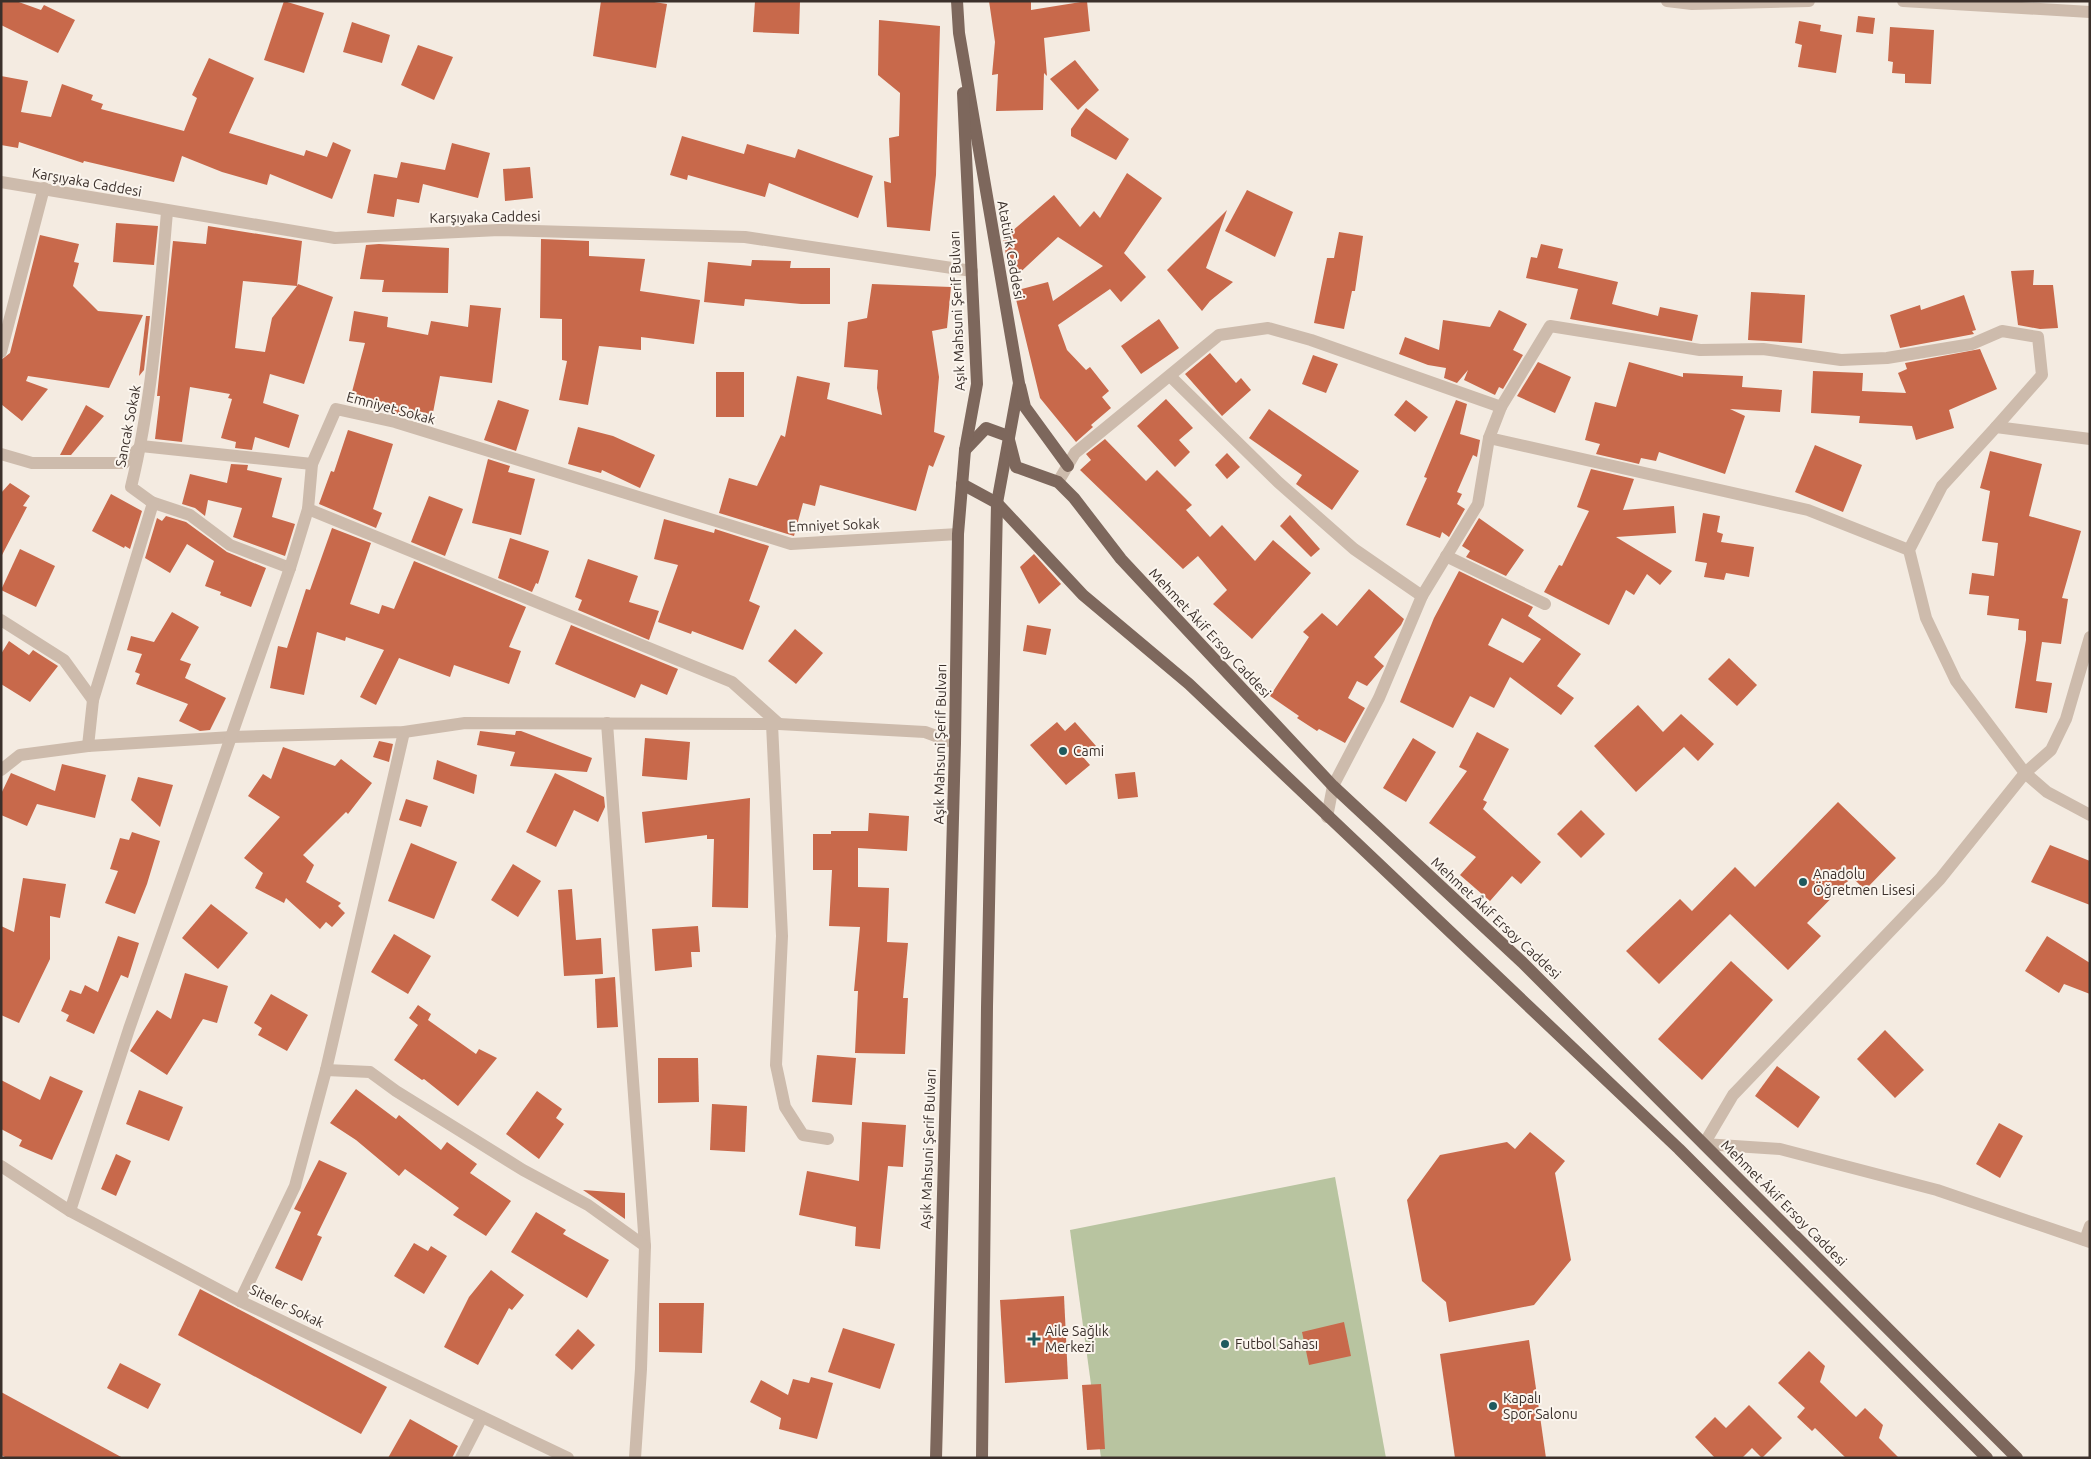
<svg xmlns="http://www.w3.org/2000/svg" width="2091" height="1459" viewBox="0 0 2091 1459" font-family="Ubuntu,sans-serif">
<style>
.green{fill:#b8c4a0}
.building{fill:#c8694b;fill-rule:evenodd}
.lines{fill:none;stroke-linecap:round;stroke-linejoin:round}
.minor{stroke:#cdbbac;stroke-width:12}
.major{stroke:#7d675c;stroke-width:12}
.poi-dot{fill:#1f5a5e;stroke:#fbf5ee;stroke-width:2}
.labels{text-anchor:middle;stroke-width:4;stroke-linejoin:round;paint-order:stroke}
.street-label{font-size:14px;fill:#3b302b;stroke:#fbf5ee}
.poi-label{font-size:14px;fill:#3b302b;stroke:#fbf5ee;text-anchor:start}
</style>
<rect width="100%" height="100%" fill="#f4ebe1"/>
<path class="green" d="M1335 1177 1386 1458H1101L1070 1230Z"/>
<g class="building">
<path d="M1 1H16L41 10 44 5 75 20 58 53 1 25Z"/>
<path d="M284 1 324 13 304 73 264 60Z"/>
<path d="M601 1H648L667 4 656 68 593 56Z"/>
<path d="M755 1H800L799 34 753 32Z"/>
<path d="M989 1H1031V10L1087 1 1090 31 1044 38 1047 76 1044 73 1043 110 996 111 998 74 992 75 995 42Z"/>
<path d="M1858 16 1875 18 1873 34 1856 32Z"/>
<path d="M879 20 940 26 936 175 930 231 887 227 884 181 891 183 889 138 899 136 900 93 878 75Z"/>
<path d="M1799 21 1821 25 1820 31 1842 35 1836 73 1798 67 1802 45 1795 43Z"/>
<path d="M352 22 390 35 382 63 343 52Z"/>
<path d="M1890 27 1934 30 1931 84 1905 83V74L1892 73 1893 62 1888 61Z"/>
<path d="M418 45 453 57 434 100 401 85Z"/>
<path d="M209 58 254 78 229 133 304 156 306 150 327 157 333 142 351 150 332 199 270 174 267 185 222 172 182 156 174 182 84 161 83 163 19 142 18 148 1 145V76L28 81 21 112 51 117 62 84 93 95 91 100 103 104 101 109 184 131 197 98 192 95Z"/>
<path d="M1075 60 1099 90 1078 110 1050 79Z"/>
<path d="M1086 108 1129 139 1116 160 1071 136V129Z"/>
<path d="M682 136 744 154 747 144 795 158 798 149 873 176 858 218 769 183 765 197 688 175 687 180 670 175Z"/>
<path d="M452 143 490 153 478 198 423 184 419 203 397 199 394 217 367 213 374 174 397 178 401 162 445 170Z"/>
<path d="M530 167 533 198 505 201 503 169Z"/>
<path d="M1127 173 1162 198 1124 253 1146 277 1121 302 1110 289 1058 325 1067 350 1086 370 1090 367 1109 391 1102 397 1111 408 1091 425 1093 427 1076 442 1040 398 1014 291 1048 282 1053 301 1103 266 1058 237 1011 281 1003 239 1054 195 1080 227 1094 211 1100 218Z"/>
<path d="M1247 190 1293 212 1275 257 1225 231Z"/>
<path d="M1227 210 1206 268 1233 282 1210 301 1202 311 1167 270Z"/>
<path d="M116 223 158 226 154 265 113 262Z"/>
<path d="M208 226 302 241 297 286 298 284 333 297 304 384 270 374 263 403 299 415 289 448 255 437 252 450 235 448 236 442 221 438 232 399 228 398 230 394 190 387 182 442 155 439 160 396H157L173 241 206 244ZM243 281 297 286 272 318 265 352 235 348Z"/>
<path d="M1339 232 1363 236 1355 291H1352L1344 329 1314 323 1327 258H1334Z"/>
<path d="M40 235 79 244 74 262 79 263 73 286 98 311 143 315 109 388 28 376 26 381 48 389 22 421 1 404V360L10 353Z"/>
<path d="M541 239 589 241V256L645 259 640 291 700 300 694 344 641 337V350L599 346 588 405 559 400 567 361 562 360V319L540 318Z"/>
<path d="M379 244 449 248 448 293 382 292 384 280 360 279 366 245Z"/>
<path d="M1541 244 1563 249 1558 268 1618 282 1612 304 1658 316 1660 307 1698 315 1692 341 1570 319 1578 289 1526 278 1531 257 1537 258Z"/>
<path d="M752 260 791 261 790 268H830V304H801L745 299 744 306 704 302 708 262 751 266Z"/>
<path d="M2034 270 2033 285H2053L2058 328 2040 329 2018 325 2011 271Z"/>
<path d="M872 284 951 287 947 328 932 331 939 377 934 432 945 436 933 467 929 465 916 511 820 485 815 506 803 503 794 536 719 513 729 478 757 486 781 435 785 437 797 376 830 383 827 399 882 415 877 388 878 370 844 367 848 322 867 318Z"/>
<path d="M1751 292 1805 295 1802 343 1748 340Z"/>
<path d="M1964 295 1976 330 1972 331 1974 334 1900 348 1890 315 1920 305 1921 310Z"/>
<path d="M470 305 501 308 492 383 440 376 431 423 349 403 365 343 349 341 354 311 388 317 387 327 428 335 431 321 468 327Z"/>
<path d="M1499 310 1527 324 1513 350 1523 355 1503 389 1499 387 1495 395 1464 380 1468 370 1457 383 1444 378 1446 368 1428 365 1399 354 1405 337 1439 350 1443 320 1490 327Z"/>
<path d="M146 316H150L144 370 139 376Z"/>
<path d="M1159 319 1179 348 1141 374 1121 346Z"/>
<path d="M1980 349 1997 389 1949 410 1954 428 1916 440 1912 426 1859 423 1860 416 1811 413 1813 371 1863 373 1862 391 1906 393 1898 373 1907 369 1905 363Z"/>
<path d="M1210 353 1236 383 1241 378 1251 390 1222 416 1185 374Z"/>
<path d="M1313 355 1338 364 1326 393 1302 384Z"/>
<path d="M1538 362 1571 377 1555 413 1517 396Z"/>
<path d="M1629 362 1683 377V373L1743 376 1742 387 1782 390 1780 412 1730 409 1745 416 1725 474 1659 452 1656 461 1641 458 1639 464 1596 454 1600 444 1585 440 1595 402 1616 407Z"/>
<rect x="716" y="372" width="28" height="45"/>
<path d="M1166 399 1193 428 1179 440 1190 452 1175 467 1137 426Z"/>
<path d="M498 400 529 410 516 451 484 440Z"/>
<path d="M1406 400 1428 417 1415 432 1394 415Z"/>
<path d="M1456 400 1467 404 1460 434 1480 440 1477 457 1473 455 1457 492 1462 494 1457 504 1465 509 1449 537 1442 532 1440 538 1406 525 1427 478 1424 477Z"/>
<path d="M86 405 104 416 71 455H60Z"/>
<path d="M1269 409 1359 471 1332 510 1296 484 1302 475 1249 438Z"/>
<path d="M578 427 613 436 655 455 640 488 602 470 601 473 568 464Z"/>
<path d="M348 430 393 444 373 509 382 513 376 528 319 504 331 471 334 472Z"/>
<path d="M1105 439 1146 481 1157 470 1192 505 1186 510 1210 537 1222 525 1255 561 1273 540 1311 573 1252 639 1213 604 1227 590 1198 556 1183 569 1080 470 1091 460 1086 454Z"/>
<path d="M1815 445 1862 465 1843 512 1795 492Z"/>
<path d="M1990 451 2042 464 2029 516 2081 531 2062 598 2068 599 2061 644 2042 642 2036 681 2052 683 2047 713 2015 708 2026 640V631L2018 630 2019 619 1987 615 1989 596 1969 594 1972 573 1994 576 1998 543 1982 541 1990 491 1980 488Z"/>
<path d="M1227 453 1240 467 1227 479 1215 465Z"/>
<path d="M488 459 510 466 508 472 535 479 521 535 472 523Z"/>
<path d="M231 464 248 465 247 470 282 478 272 517 295 524 285 556 233 537 242 508 208 500 205 516 195 508 182 504 190 474 227 483Z"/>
<path d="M1591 469 1634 479 1623 510 1674 506 1676 533 1616 537 1672 571 1660 585 1647 574 1634 595 1626 590 1609 625 1544 592 1559 565 1562 566 1589 511 1577 507Z"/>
<path d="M10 483 30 496 23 506 27 507 1 557V493Z"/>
<path d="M111 494 142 511 130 549 125 546 124 548 92 531Z"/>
<path d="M429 496 463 509 445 556 411 542Z"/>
<path d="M1703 513 1720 516 1717 532 1723 534 1721 542 1754 547 1749 577 1726 573 1724 580 1704 577 1707 563 1695 561Z"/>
<path d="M1290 515 1320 549 1311 557 1280 526Z"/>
<path d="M166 516 186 522 227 552 266 568 251 607 220 595 221 592 205 586 214 561 187 544 170 573 145 558 157 518 162 521Z"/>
<path d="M1479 518 1524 550 1506 576 1466 557 1470 551 1462 546Z"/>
<path d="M664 519 714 533 715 529 769 546 749 601 760 606 743 650 692 631 691 634 658 622 678 565 654 559Z"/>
<path d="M332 528 371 543 350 604 379 614 382 605 394 609 414 561 526 607 509 647 521 651 509 684 454 665 450 677 399 658 376 705 360 697 384 650 346 637 345 641 317 632 304 695 270 688 278 646 287 648 306 589 310 590Z"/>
<path d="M510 538 549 551 538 584 536 583 532 592 498 578Z"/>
<path d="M20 549 55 566 36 607 1 590Z"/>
<path d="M1034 554 1061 584 1039 604 1020 567Z"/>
<path d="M588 559 638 576 629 602 659 611 649 640 578 610 582 600 575 597Z"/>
<path d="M1459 571 1533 607 1528 616 1581 654 1557 686 1574 698 1561 715 1510 677 1494 708 1470 696 1453 728 1400 702 1434 618ZM1502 618 1541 639 1523 663 1488 645Z"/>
<path d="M1369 589 1404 619 1401 625 1374 657 1384 666 1367 686 1357 681 1348 698 1365 708 1345 743 1319 729 1317 731 1297 718 1299 716 1270 696 1309 637 1303 632 1322 613 1337 626Z"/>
<path d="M172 612 199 627 180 660 191 664 185 678 226 698 210 730 200 731 179 721 188 704 136 684 140 674 135 672 142 654 127 650 131 636 154 642Z"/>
<path d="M571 625 678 669 667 695 641 684 635 698 555 664Z"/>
<path d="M1027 625 1051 629 1046 655 1023 651Z"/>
<path d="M795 629 823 653 796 684 768 661Z"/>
<path d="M9 641 29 655 33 650 58 666 30 702 1 684V654Z"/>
<path d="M1729 658 1757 685 1737 706 1708 679Z"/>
<path d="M1638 705 1663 732 1681 714 1714 744 1698 761 1684 747 1636 792 1594 746Z"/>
<path d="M1057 722 1065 731 1075 722 1096 746 1083 757 1090 765 1066 785 1030 745Z"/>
<path d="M480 731 515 735 516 731H521L592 758 587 772 510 766 515 752 477 745Z"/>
<path d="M1477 732 1509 749 1483 800 1487 802 1483 809 1541 862 1521 884 1512 876 1490 901 1460 875 1476 857 1429 823 1467 771 1459 767Z"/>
<path d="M645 738 690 742 687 780 642 776Z"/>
<path d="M1413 738 1436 752 1406 802 1383 788Z"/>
<path d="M379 741 393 744 389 762 373 757Z"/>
<path d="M283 747 335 766 341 759 372 783 348 814 346 812 303 855 314 865 306 882 341 903 338 906 345 913 332 927 326 922 320 929 286 898 284 903 255 888 263 873 244 858 280 817 248 796 263 774 271 779Z"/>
<path d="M437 760 477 775 474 794 433 779Z"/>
<path d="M62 764 106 775 95 818 37 804 27 826 1 815V794L11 773 55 791Z"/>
<path d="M1135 772 1138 797 1118 799 1115 774Z"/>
<path d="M555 773 604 797 605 807 598 822 574 810 556 847 526 832Z"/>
<path d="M138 777 173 785 160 827 131 800Z"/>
<path d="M750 798 748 908 712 907 714 839H707V835L645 843 642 812Z"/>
<path d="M406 799 428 806 421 827 399 820Z"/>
<path d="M1838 802 1896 858 1865 890 1852 877 1807 923 1821 936 1788 970 1730 914 1659 984 1626 951 1680 899 1692 911 1735 867 1755 887Z"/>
<path d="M1581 810 1605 834 1581 858 1557 834Z"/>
<path d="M869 813 909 816 907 851 858 848V887L889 888 887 942 908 943 903 998H908L905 1054 855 1053 858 991H854L860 927 829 926 832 870H813V834H831V831H868Z"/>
<path d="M132 832 160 841 147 884 135 914 105 903 118 871 110 869 120 838 129 840Z"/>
<path d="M411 843 457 862 434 919 388 901Z"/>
<path d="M2050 845 2090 861V905L2031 882Z"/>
<path d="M513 864 541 881 518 917 491 900Z"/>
<path d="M23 878 66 884 60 918 50 916V959L19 1023 1 1015V926L14 932Z"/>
<path d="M572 889 576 940 601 938 603 974 564 976 558 890Z"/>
<path d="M211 904 248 933 218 969 182 938Z"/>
<path d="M698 926 700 952H691L692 967 655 971 652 929Z"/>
<path d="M394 934 431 956 408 994 371 972Z"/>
<path d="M118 936 139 943 128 978 121 975 94 1034 66 1021 69 1015 61 1011 70 990 81 994 85 985 98 992Z"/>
<path d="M2047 936 2090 963V994L2064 984 2059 993 2025 971Z"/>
<path d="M1731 961 1773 1000 1702 1080 1658 1039Z"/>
<path d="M185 973 228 986 217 1023 203 1019 167 1075 130 1051 157 1010 171 1019Z"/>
<path d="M615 977 618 1027 597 1028 595 979Z"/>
<path d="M271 994 308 1015 287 1051 258 1035 262 1028 254 1023Z"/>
<path d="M418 1005 431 1014 428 1020 476 1054 479 1049 497 1058 458 1106 424 1079 422 1080 394 1060 418 1025 409 1018Z"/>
<path d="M1885 1030 1924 1070 1895 1098 1857 1059Z"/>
<path d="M817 1055 856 1058 852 1105 812 1102Z"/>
<path d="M658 1058H698L699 1102 658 1103Z"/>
<path d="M1777 1066 1820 1097 1798 1128 1755 1096Z"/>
<path d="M50 1076 83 1091 52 1160 19 1146 22 1140 1 1129V1080L40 1100Z"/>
<path d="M356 1089 396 1119 399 1115 441 1150 447 1142 477 1164 470 1173 511 1201 486 1236 453 1215 459 1208 405 1169 399 1176 356 1140 330 1123Z"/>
<path d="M139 1090 183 1107 169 1141 126 1124Z"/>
<path d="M537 1091 562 1109 556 1118 564 1124 539 1159 506 1134Z"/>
<path d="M712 1104 747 1106 745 1152 710 1150Z"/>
<path d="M862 1122 906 1125 903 1167 888 1166 880 1249 855 1246 856 1227 799 1215 807 1171 859 1181Z"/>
<path d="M1999 1123 2023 1136 2000 1178 1976 1164Z"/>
<path d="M1530 1132 1565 1161 1555 1173 1571 1260 1534 1305 1449 1322 1446 1302 1422 1281 1407 1200 1440 1155 1507 1142 1515 1149Z"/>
<path d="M116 1154 131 1161 116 1196 101 1189Z"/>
<path d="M319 1160 347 1173 317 1235 322 1237 302 1281 275 1268 301 1212 294 1209Z"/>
<path d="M583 1190 625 1193V1219Z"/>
<path d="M536 1212 566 1230 563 1234 609 1260 587 1298 511 1252Z"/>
<path d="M414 1243 428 1251 431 1246 447 1256 424 1294 394 1276Z"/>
<path d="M491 1270 524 1295 512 1310 509 1308 478 1365 444 1347 469 1297Z"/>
<path d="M200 1289 387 1387 361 1434 178 1335Z"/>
<path d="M1064 1296 1068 1379 1005 1383 1000 1300Z"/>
<path d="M659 1303H704L702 1353 659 1352Z"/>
<path d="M1344 1322 1351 1356 1309 1365 1302 1332Z"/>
<path d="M843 1328 895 1344 880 1389 828 1372Z"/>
<path d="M578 1329 595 1345 572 1370 555 1355Z"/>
<path d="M1529 1340 1546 1458H1455L1440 1354Z"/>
<path d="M1809 1351 1825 1366 1820 1382 1856 1417 1865 1408 1883 1425 1879 1438 1899 1458H1846L1815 1428 1812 1431 1797 1417 1805 1408 1778 1383Z"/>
<path d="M120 1363 161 1384 148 1409 107 1388Z"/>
<path d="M811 1377 833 1383 817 1439 779 1429 781 1418 750 1402 761 1380 788 1395 793 1379 809 1383Z"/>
<path d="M1101 1384 1105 1449 1087 1450 1082 1385Z"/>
<path d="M1 1392 123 1458H7L1 1455Z"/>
<path d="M1749 1405 1782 1438 1762 1458 1752 1448 1742 1458H1715L1695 1437 1715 1417 1726 1428Z"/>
<path d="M410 1419 458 1446 452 1458H388Z"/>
</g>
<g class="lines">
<g class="minor">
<path d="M1667 1 1692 4 1809 1"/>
<path d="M1903 1 2090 12"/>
<path d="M1 182 335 238 499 230 745 237 972 271"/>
<path d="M1 352 44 188"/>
<path d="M1171 377 1278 482 1354 549 1422 596"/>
<path d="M1501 407 1550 326 1700 350 1763 349 1841 360 1887 358 1972 344 2002 331 2038 337 2042 375 1996 427"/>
<path d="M2090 439 1996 427 1942 486 1909 550 1926 618 1956 681 2025 773 2047 792 2090 815"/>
<path d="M1 454 32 463H124L141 446 312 464"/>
<path d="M1058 482 1075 453 1219 335 1268 328 1311 340 1501 407 1489 438 1808 510 1909 550"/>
<path d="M151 502 190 515 230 545 290 568"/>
<path d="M1446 556 1545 604"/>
<path d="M1 620 64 660 93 700"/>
<path d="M2090 637 2066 719 2051 750 2025 773 1940 879 1733 1095 1704 1144 1780 1149 1937 1190 2090 1242"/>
<path d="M607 723 645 1246 641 1369 635 1458"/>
<path d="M772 724 782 936 776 1065 785 1107 803 1135 828 1139"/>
<path d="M779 724 732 682 308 509 312 464 336 409 395 422 791 544 958 534"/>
<path d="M88 746 93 700 153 503 131 487C153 397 159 304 167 212"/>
<path d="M1 770 20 755 88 746 232 737 404 732 465 723 779 724 925 732 955 743"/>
<path d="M1327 817 1333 786 1379 698 1422 596 1478 504 1489 438"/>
<path d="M326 1070 370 1072 396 1091 523 1170 588 1205 645 1246"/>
<path d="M1 1166 70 1211 240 1301 568 1458"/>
<path d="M70 1211 129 1029 290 568 308 509"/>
<path d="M2085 1240 2090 1226"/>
<path d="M240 1301 295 1186 326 1070 404 732"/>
<path d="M461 1458 482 1417"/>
</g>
<g class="major">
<path d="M957 1 959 33 1019 383 997 503 987 1007 982 1458"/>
<path d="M1020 386 1025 407 1068 466"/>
<path d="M965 450 986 428 1008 436 1016 467 1058 482 1074 498 1121 559 1333 786 1522 962 2017 1458"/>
<path d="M962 484 997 503 1083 595 1189 684 1679 1149 1987 1458"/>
<path d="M936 1458 955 743 958 534 965 450 977 384 963 93"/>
</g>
</g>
<g class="poi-dot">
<circle cx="1063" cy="751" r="5"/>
<circle cx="1803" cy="882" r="5"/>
<path d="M1031.5 1331.5h5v5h5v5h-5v5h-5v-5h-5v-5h5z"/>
<circle cx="1225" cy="1344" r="5"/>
<circle cx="1493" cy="1406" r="5"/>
</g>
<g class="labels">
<g class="street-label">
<text transform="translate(87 182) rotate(10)" y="5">Karşıyaka Caddesi</text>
<text transform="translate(485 217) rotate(-1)" y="5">Karşıyaka Caddesi</text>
<text transform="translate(1011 250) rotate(80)" y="5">Atatürk Caddesi</text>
<text transform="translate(957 311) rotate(-92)" y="5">Aşık Mahsuni Şerif Bulvarı</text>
<text transform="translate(391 408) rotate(15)" y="5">Emniyet Sokak</text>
<text transform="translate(128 426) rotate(-79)" y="5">Sancak Sokak</text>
<text transform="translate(834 525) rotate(-2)" y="5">Emniyet Sokak</text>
<text transform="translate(1210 633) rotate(47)" y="5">Mehmet Âkif Ersoy Caddesi</text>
<text transform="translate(940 744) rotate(-89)" y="5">Aşık Mahsuni Şerif Bulvarı</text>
<text transform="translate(1496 918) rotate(43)" y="5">Mehmet Âkif Ersoy Caddesi</text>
<text transform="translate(928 1149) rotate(-88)" y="5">Aşık Mahsuni Şerif Bulvarı</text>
<text transform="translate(1784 1203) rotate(45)" y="5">Mehmet Âkif Ersoy Caddesi</text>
<text transform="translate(287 1306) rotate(26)" y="5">Siteler Sokak</text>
</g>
<g class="poi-label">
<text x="1073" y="756">Cami</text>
<text x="1813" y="879">Anadolu<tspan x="1813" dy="16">Öğretmen Lisesi</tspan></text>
<text x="1045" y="1336">Aile Sağlık<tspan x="1045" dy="16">Merkezi</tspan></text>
<text x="1235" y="1349">Futbol Sahası</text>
<text x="1503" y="1403">Kapalı<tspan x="1503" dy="16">Spor Salonu</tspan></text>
</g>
</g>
<rect width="2091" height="1459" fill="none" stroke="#3b302b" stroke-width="5"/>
</svg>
